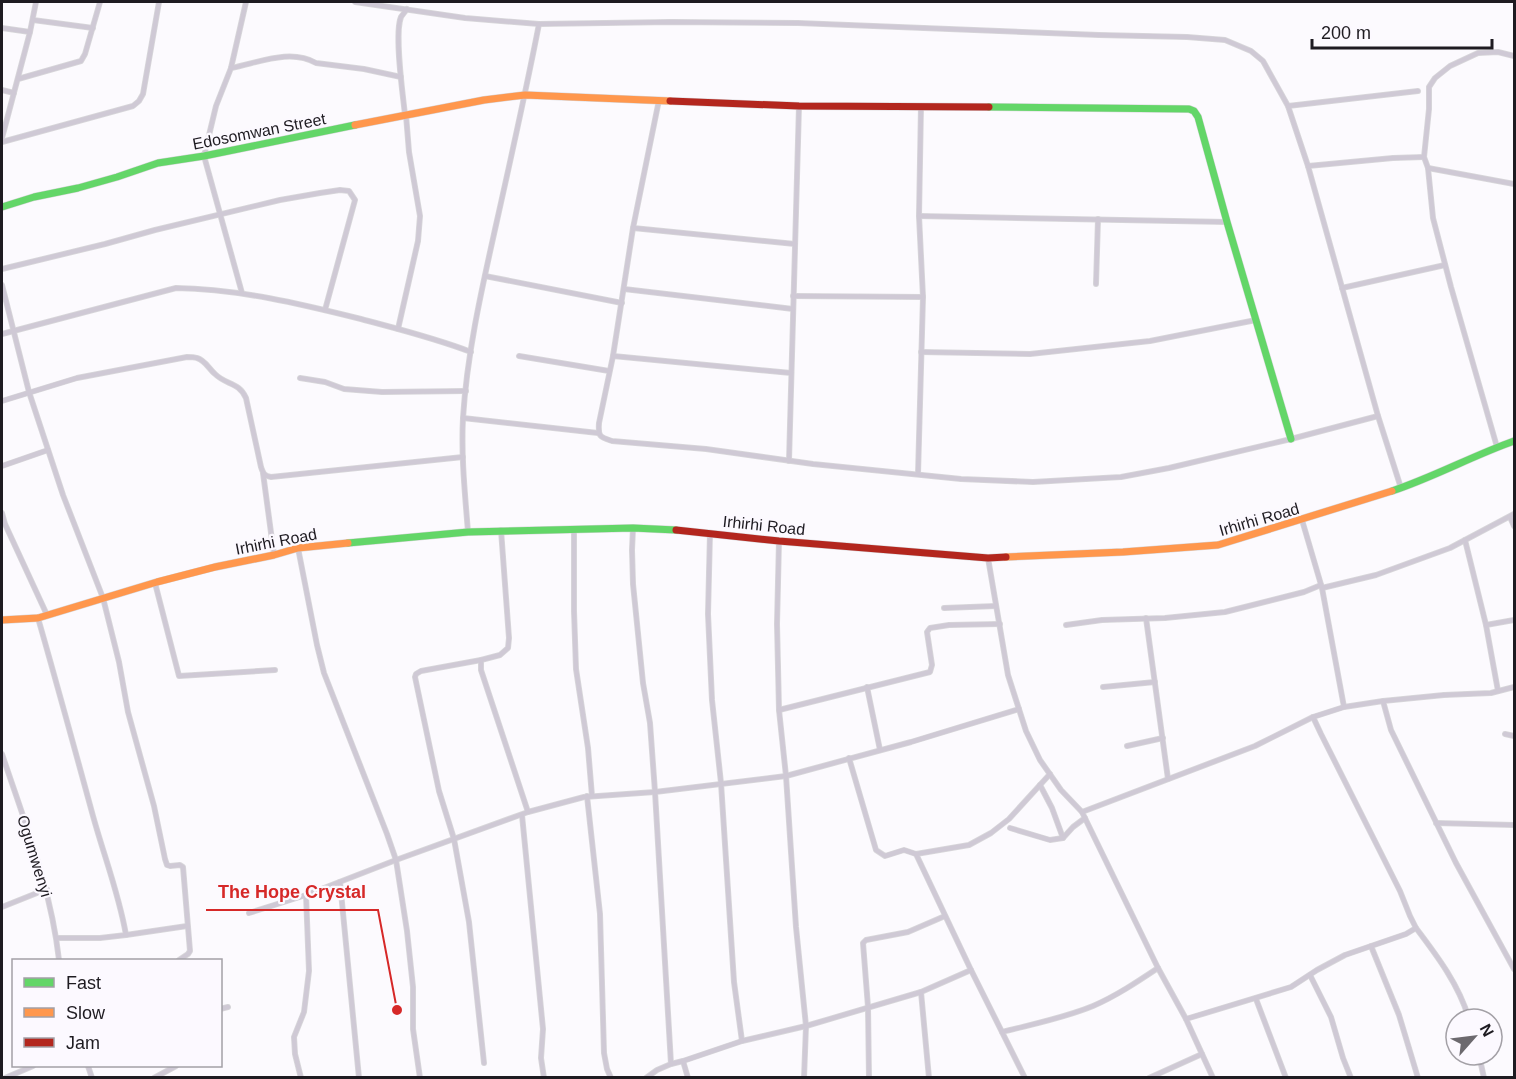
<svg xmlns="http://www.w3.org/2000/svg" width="1516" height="1079" viewBox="0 0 1516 1079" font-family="Arial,sans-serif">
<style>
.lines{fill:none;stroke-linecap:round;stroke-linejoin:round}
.street-casing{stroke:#d8d7da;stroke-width:6}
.fast-casing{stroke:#d8d7da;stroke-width:8}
.slow-casing{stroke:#d8d7da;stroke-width:8}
.jam-casing{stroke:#d8d7da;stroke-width:8}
.street{stroke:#cfc9d5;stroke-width:4.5}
.fast{stroke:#63d668;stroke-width:7}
.slow{stroke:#ff974d;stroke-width:7}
.jam{stroke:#b3261e;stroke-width:7}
.labels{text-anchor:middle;stroke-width:4.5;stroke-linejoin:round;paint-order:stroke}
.street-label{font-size:16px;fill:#1e1b21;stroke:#fcf9ff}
.leader{fill:none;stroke:#d62828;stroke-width:2}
.callout-dot{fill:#d62828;stroke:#fcf9ff;stroke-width:2}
.callout-label{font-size:18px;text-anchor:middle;font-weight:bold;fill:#d62828;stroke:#fcf9ff;stroke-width:4.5;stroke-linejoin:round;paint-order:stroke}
</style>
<rect width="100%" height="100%" fill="#fcfafe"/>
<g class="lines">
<defs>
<g id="street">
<path d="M355 2 465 18 539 24 671 22 798 23 1099 35 1187 37 1225 40 1251 51 1263 61 1288 106 1308 166 1378 416 1401 488"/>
<path d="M33 20 93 28"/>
<path d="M2 28 30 32"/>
<path d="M231 68C258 63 290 48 316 63L364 69 401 77"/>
<path d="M18 79 81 61 85 54 100 2"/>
<path d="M2 90 14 93"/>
<path d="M659 100 633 228 613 356 599 423C598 437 600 437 612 441L706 449 813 464 961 479 1033 482 1121 477 1169 468 1291 439 1378 416"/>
<path d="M921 106 919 216 923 297"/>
<path d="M1288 106 1418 91"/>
<path d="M405 115C403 95 394 34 401 17 403 14 405 12 407 9"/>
<path d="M2 138 30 32 36 2"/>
<path d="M2 142 133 106 139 101 143 94 159 2"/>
<path d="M1308 166 1393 158 1424 157"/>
<path d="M1428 168 1514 184"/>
<path d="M919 216 1227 222"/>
<path d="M633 228 795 244"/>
<path d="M2 269 105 244 155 230 280 200 320 193 340 190 349 191 355 200 325 310"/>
<path d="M485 276 622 303"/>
<path d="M1096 284 1098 219"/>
<path d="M2 285 29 392 63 495 103 598 119 662 128 712 154 806 165 859 167 865 170 866 180 865 183 867 190 951 188 954 179 960"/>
<path d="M1342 288 1445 265"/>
<path d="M624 289 793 309"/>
<path d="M242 293 204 156 216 106 231 68 246 2"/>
<path d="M793 296 923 297 918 474"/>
<path d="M398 329 418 241 420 216 409 152 406 115"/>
<path d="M2 334 176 288C239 289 301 304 361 319 398 329 435 338 471 352"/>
<path d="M921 352 1030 354 1150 341 1256 320"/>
<path d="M519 356 609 371"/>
<path d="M613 356 791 373"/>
<path d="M300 378 325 382 344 389 382 392 466 391"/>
<path d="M2 401 77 378 187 357C190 357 194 357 197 358 205 360 209 369 215 374 226 385 239 382 246 398L261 467C263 473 264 476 271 477L463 457"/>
<path d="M463 418 598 433"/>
<path d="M1497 447 1451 287 1433 218 1428 168 1424 157 1429 109V87L1435 78 1450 66 1478 53 1498 52 1514 56"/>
<path d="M789 461 799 106"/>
<path d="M2 466 48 450"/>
<path d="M263 473 274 555"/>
<path d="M2 513 5 524 47 615"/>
<path d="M1510 517 1514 526"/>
<path d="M1302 520 1322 588 1344 707"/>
<path d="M633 528 632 550 633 584 643 683 650 723 655 792 671 1064"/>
<path d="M574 529V611L576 669 588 748 592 796"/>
<path d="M501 530 509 638 508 648 500 655 481 660V670L528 812"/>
<path d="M468 532C465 494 461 456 463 418 467 353 482 288 496 225 511 158 526 91 539 24"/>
<path d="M710 533 708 614 712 700 721 783 734 982 742 1041"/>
<path d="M1465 540 1486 625 1498 691"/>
<path d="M779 541 777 624 779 710 786 776 796 927 806 1026 804 1078"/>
<path d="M298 548 317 645 324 673 387 834 396 860 407 931 413 987V1029L420 1078"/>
<path d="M988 558 1008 675 1026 731 1040 760 1061 790 1082 812 1158 968 1186 1019 1213 1078"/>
<path d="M155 583 179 676 275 670"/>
<path d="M1322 588 1376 575 1450 548 1514 514"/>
<path d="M944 608 996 606"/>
<path d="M38 618C57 684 75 750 93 816 104 856 119 894 126 935L100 938H57"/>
<path d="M1146 618 1168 779"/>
<path d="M1066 625 1102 620 1165 618 1225 612 1304 592 1321 585"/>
<path d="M1486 625 1514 620"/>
<path d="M481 660 421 671 416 674 415 677 439 791 454 839 469 922 484 1063"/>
<path d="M867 687 880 750"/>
<path d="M1103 687 1155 682"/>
<path d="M1383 701 1391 730 1456 863 1514 969"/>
<path d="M779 710 930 672 932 665 927 632 930 628 949 625 1000 624"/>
<path d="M1505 734 1514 736"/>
<path d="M1127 746 1163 738"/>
<path d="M2 754C25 823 51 888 59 960"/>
<path d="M849 758 876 850 885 856 904 850 916 854 969 845 991 833 1009 819 1050 774"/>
<path d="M1040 785 1052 808 1063 838"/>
<path d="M587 796 600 914 604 1053 607 1069 611 1078"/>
<path d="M1082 812 1255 746 1313 717 1344 707 1383 701 1444 695 1491 693 1514 687"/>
<path d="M522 815 543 1029 541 1058 544 1078"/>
<path d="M1436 823 1514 825"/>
<path d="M1010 828 1050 840 1063 838 1073 827 1085 818"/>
<path d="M916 854 971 970 1025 1078"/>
<path d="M340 882 359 1078"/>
<path d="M2 907 47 889"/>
<path d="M249 913 306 895 396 860 528 812 584 797 655 792 786 776 911 742 1019 709"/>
<path d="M1416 928C1438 957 1459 985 1469 1019"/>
<path d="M126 935 187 926"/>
<path d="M1371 946 1399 1015 1418 1078"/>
<path d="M1310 975 1331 1017 1343 1058 1351 1078"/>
<path d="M921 992 929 1078"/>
<path d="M1256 999 1286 1078"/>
<path d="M220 1009 228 1007"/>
<path d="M1186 1019 1291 987 1317 970 1345 955 1406 934 1416 928 1410 916 1400 891 1321 734 1313 717"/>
<path d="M1002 1032C1033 1024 1064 1018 1093 1006 1116 996 1137 982 1158 968"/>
<path d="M1479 1055 1484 1078"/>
<path d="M683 1061 688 1078"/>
<path d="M88 1066 92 1078"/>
<path d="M5 1078 33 1066"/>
<path d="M154 1078 176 1066"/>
<path d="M301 1078 295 1054 294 1037 304 1012 309 971 306 895"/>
<path d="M646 1078 657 1070 671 1064 683 1061 742 1041 806 1026 921 992 971 970"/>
<path d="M869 1078 868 1007 863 943 866 940 908 932 945 916"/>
<path d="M1149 1078 1202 1054"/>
</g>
<g id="fast">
<path d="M989 107 1189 109 1194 111 1198 117 1227 222 1291 439"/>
<path d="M2 207 34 197 78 188 117 177 158 163 204 156 355 125"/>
<path d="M1392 491C1434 477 1472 456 1514 441"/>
<path d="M348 543 468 532 633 528 676 530"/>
</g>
<g id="slow">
<path d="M355 125 484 100 525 95 670 101"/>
<path d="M1006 557 1123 552 1218 545 1392 491"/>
<path d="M2 620 38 618 157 582 215 567 274 555 298 548 348 543"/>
</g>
<g id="jam">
<path d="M670 101 799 106 989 107"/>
<path d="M676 530 779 541 988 558 1006 557"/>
</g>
</defs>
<use href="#street" class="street-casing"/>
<use href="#fast" class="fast-casing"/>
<use href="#slow" class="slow-casing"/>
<use href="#jam" class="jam-casing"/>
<use href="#street" class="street"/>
<use href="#fast" class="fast"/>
<use href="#slow" class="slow"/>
<use href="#jam" class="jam"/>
</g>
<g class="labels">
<g class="street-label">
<text transform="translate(259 131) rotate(-11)" y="6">Edosomwan Street</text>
<text transform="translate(1259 519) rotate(-16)" y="6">Irhirhi Road</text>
<text transform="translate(764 525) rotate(6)" y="6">Irhirhi Road</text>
<text transform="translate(276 541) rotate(-11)" y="6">Irhirhi Road</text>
<text transform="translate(35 856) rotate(73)" y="6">Ogumwenyi</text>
</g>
</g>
<path class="leader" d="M397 1010L378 910H206"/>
<circle class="callout-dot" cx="397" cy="1010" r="6"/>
<g class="callout-label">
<text x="292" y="898">The Hope Crystal</text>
</g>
<rect width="1516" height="1079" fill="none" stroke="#1e1b21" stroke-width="6"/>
<rect x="12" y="959" width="210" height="108" fill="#fcf9ff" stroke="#a3a0a6" stroke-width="1.5"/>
<rect x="24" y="978" width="30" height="9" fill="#63d668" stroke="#a3a0a6" stroke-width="1.5"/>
<text x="66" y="989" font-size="18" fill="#1e1b21">Fast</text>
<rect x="24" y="1008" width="30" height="9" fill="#ff974d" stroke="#a3a0a6" stroke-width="1.5"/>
<text x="66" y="1019" font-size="18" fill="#1e1b21">Slow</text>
<rect x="24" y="1038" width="30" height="9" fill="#b3261e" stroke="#a3a0a6" stroke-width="1.5"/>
<text x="66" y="1049" font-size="18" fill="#1e1b21">Jam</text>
<g transform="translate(1474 1037) rotate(62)"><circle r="28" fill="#fcf9ff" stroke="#a3a0a6" stroke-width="1.5"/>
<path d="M0-4.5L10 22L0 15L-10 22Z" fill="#6c696e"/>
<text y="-9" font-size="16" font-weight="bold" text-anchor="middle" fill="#1e1b21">N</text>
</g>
<path d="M1312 39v9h180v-9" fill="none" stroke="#1e1b21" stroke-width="3"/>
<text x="1321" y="39" font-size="18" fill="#1e1b21" stroke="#fcf9ff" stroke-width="4.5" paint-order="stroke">200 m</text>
</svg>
